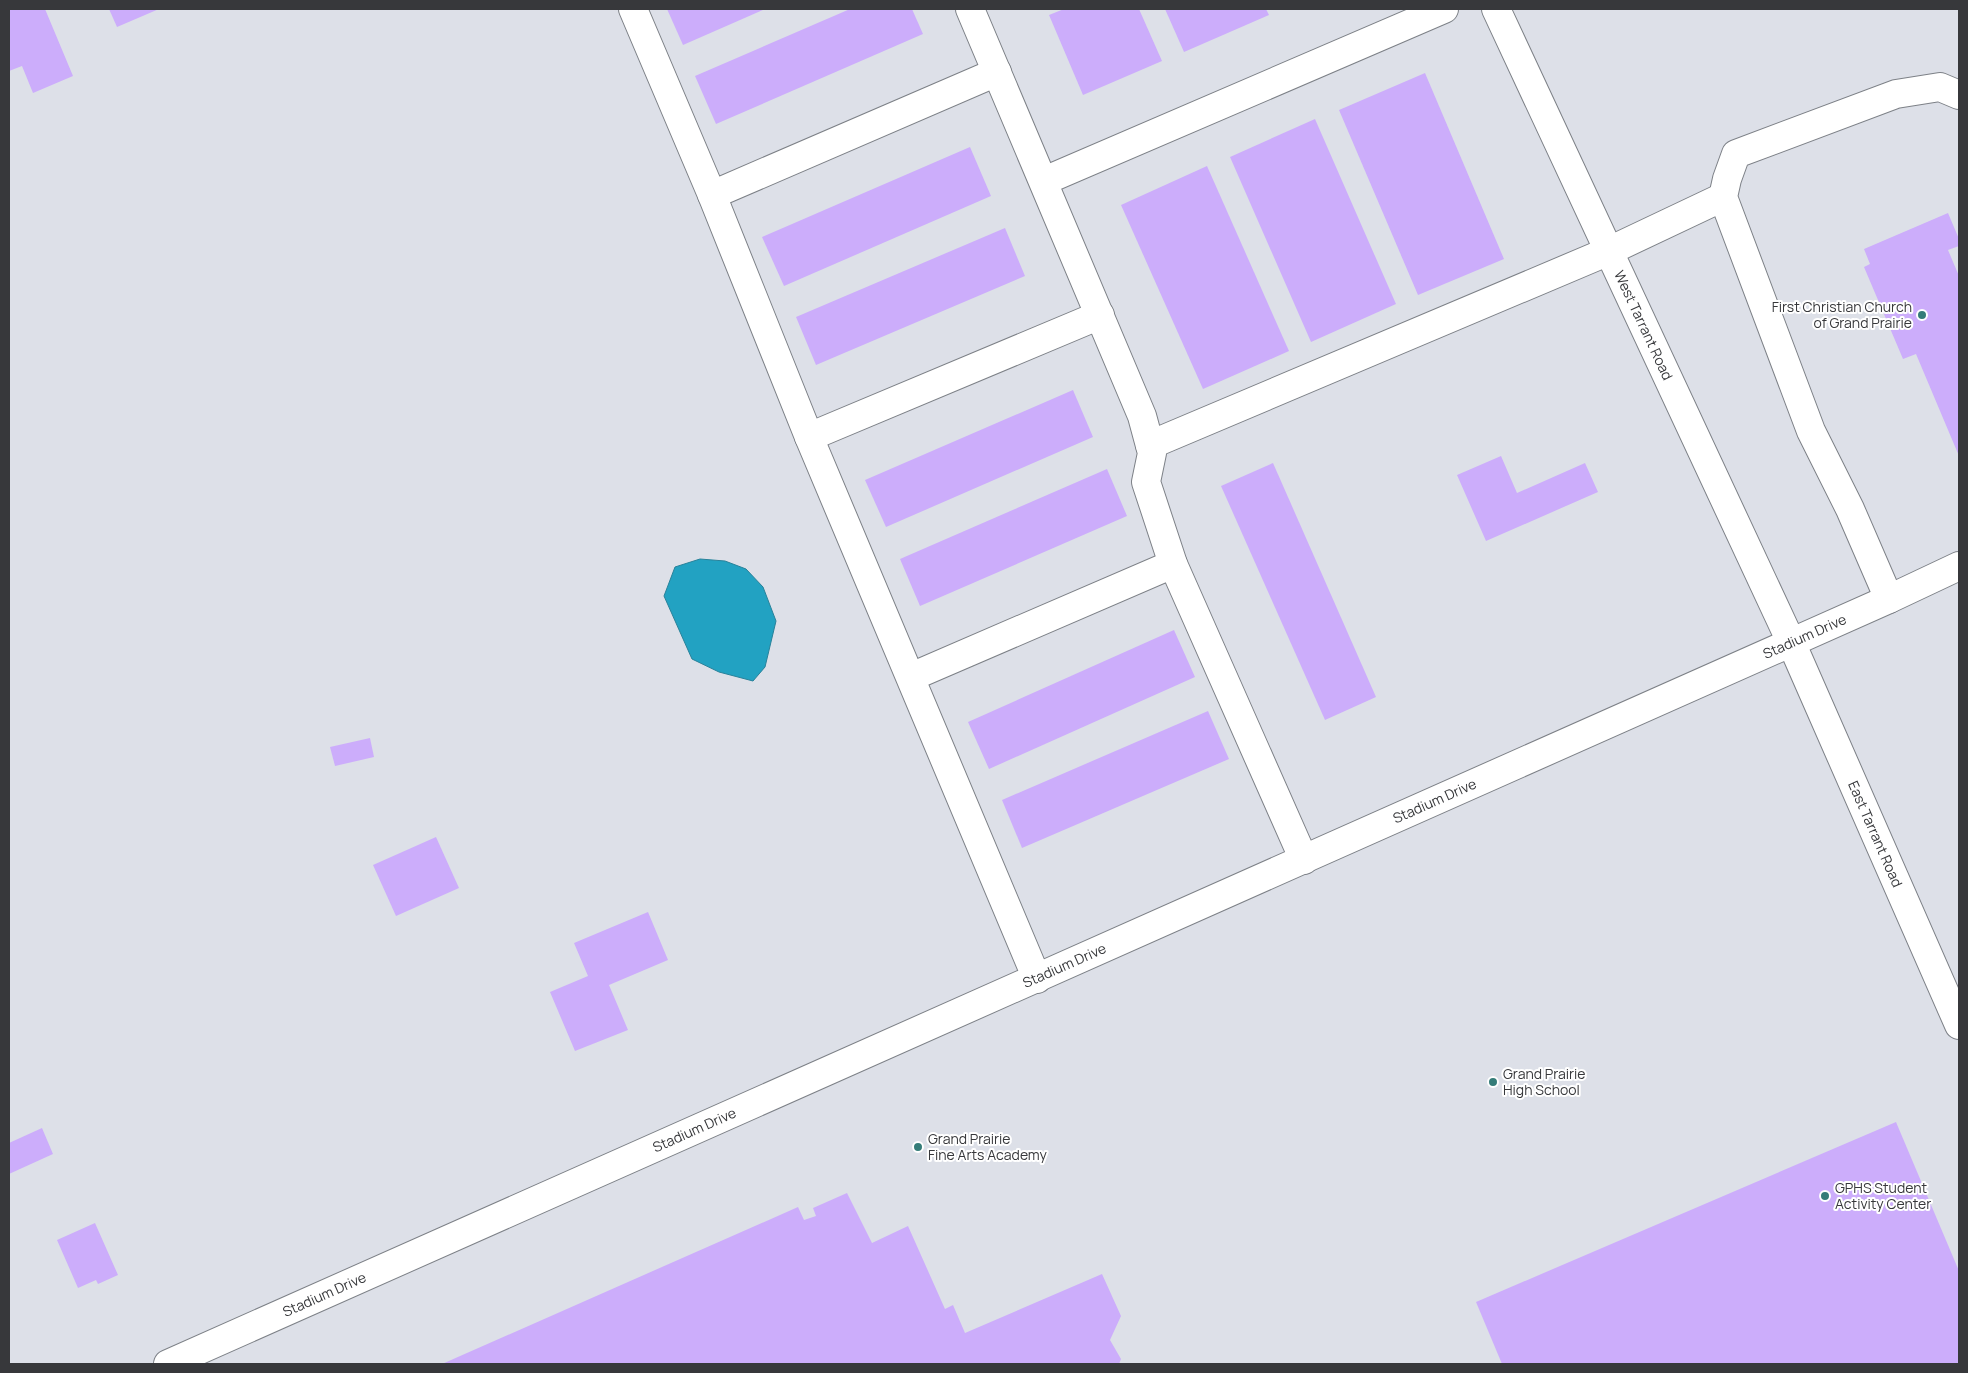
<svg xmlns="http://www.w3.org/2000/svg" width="1968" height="1373" viewBox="0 0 1968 1373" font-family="Manrope,sans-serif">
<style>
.water{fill:#22a2c2;stroke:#28829a}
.building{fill:#ccadfb}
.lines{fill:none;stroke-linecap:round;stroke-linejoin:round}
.minor-casing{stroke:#7d8187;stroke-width:30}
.minor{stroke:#fff;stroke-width:28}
.poi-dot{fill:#347c78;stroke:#fff;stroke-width:2}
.labels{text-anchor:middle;stroke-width:4;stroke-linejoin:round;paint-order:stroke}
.poi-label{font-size:14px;fill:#37383b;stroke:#fff;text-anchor:start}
.street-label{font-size:14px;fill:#37383b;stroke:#fff}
</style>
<rect width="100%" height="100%" fill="#dde0e8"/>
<path class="water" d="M700 559 725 561 746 569 763 587 776 621 765 667 753 681 719 672 692 659 664 596 675 567Z"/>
<g class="building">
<path d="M9 9H45L73 76 33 93 22 66 9 71Z"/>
<path d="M109 9H159L117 27Z"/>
<path d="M667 9H765L683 45Z"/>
<path d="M850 9H912L923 34 716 124 695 76Z"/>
<path d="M1064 9H1139L1162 61 1083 95 1049 15Z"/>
<path d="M1165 9H1266L1269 15 1184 52Z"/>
<path d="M1425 73 1504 259 1418 295 1339 110Z"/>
<path d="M1315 119 1396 304 1311 342 1230 157Z"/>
<path d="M970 147 991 196 784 286 762 237Z"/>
<path d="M1207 166 1289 351 1203 389 1121 205Z"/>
<path d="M1948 213 1959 239V246L1948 250 1959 276V456L1916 354 1903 359 1864 267 1870 264 1864 249Z"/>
<path d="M1005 228 1025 276 816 365 796 317Z"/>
<path d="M1073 390 1093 437 886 527 865 480Z"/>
<path d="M1501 456 1517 493 1585 463 1598 492 1486 541 1457 475Z"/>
<path d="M1273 463 1376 697 1325 720 1221 486Z"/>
<path d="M1107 469 1127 516 920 606 900 559Z"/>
<path d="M1174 630 1195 677 989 769 968 722Z"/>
<path d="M1208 711 1229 759 1022 848 1002 800Z"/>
<path d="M370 738 374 757 335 766 330 747Z"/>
<path d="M436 837 459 888 396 916 373 865Z"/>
<path d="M648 912 668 960 609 985 628 1030 575 1051 550 992 588 976 574 943Z"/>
<path d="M1896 1122 1959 1271V1364H1502L1476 1302Z"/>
<path d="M42 1128 53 1154 9 1174V1143Z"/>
<path d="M847 1193 872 1243 908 1226 945 1309 953 1305 965 1333 1102 1274 1121 1316 1110 1340 1121 1359 1119 1364H442L798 1207 804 1220 816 1216 813 1208Z"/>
<path d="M95 1223 118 1275 98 1284 96 1280 78 1288 57 1240Z"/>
</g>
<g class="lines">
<defs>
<g id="minor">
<path d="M633 9 712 195 809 437 1037 979"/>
<path d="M970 9 1142 416 1152 453 1146 482 1173 564 1304 860"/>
<path id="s1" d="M1496 9 1791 642 1959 1025"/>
<path d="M1044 181 1444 9"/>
<path d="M712 195 997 72"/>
<path d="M809 437 1100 315"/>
<path d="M1150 445 1609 251 1723 197"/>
<path d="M1889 599 1850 509 1811 431 1723 197 1727 179 1736 154 1896 94 1940 87 1959 95"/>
<path d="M911 677 1173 564"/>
<path id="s2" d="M168 1364 1889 599 1959 566"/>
</g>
</defs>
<use href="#minor" class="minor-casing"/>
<use href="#minor" class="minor"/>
</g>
<g class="poi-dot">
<circle cx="1922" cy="315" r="5"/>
<circle cx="1493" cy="1082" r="5"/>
<circle cx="918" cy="1147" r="5"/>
<circle cx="1825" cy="1196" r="5"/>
</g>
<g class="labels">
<g class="poi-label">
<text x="1912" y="312" text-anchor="end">First Christian Church<tspan x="1912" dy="16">of Grand Prairie</tspan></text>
<text x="1503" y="1079">Grand Prairie<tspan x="1503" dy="16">High School</tspan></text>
<text x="928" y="1144">Grand Prairie<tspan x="928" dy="16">Fine Arts Academy</tspan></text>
<text x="1835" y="1193">GPHS Student<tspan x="1835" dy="16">Activity Center</tspan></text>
</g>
<g class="street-label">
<text dy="5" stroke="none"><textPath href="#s1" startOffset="349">West Tarrant Road</textPath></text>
<text dy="5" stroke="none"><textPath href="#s2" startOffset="1791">Stadium Drive</textPath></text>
<text dy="5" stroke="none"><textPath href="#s2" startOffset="1386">Stadium Drive</textPath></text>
<text dy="5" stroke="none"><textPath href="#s1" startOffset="908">East Tarrant Road</textPath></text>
<text dy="5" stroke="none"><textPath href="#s2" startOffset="981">Stadium Drive</textPath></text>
<text dy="5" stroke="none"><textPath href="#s2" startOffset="576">Stadium Drive</textPath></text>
<text dy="5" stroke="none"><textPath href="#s2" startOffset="171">Stadium Drive</textPath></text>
</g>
</g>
<rect width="1968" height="1373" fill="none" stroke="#37383b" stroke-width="20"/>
</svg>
